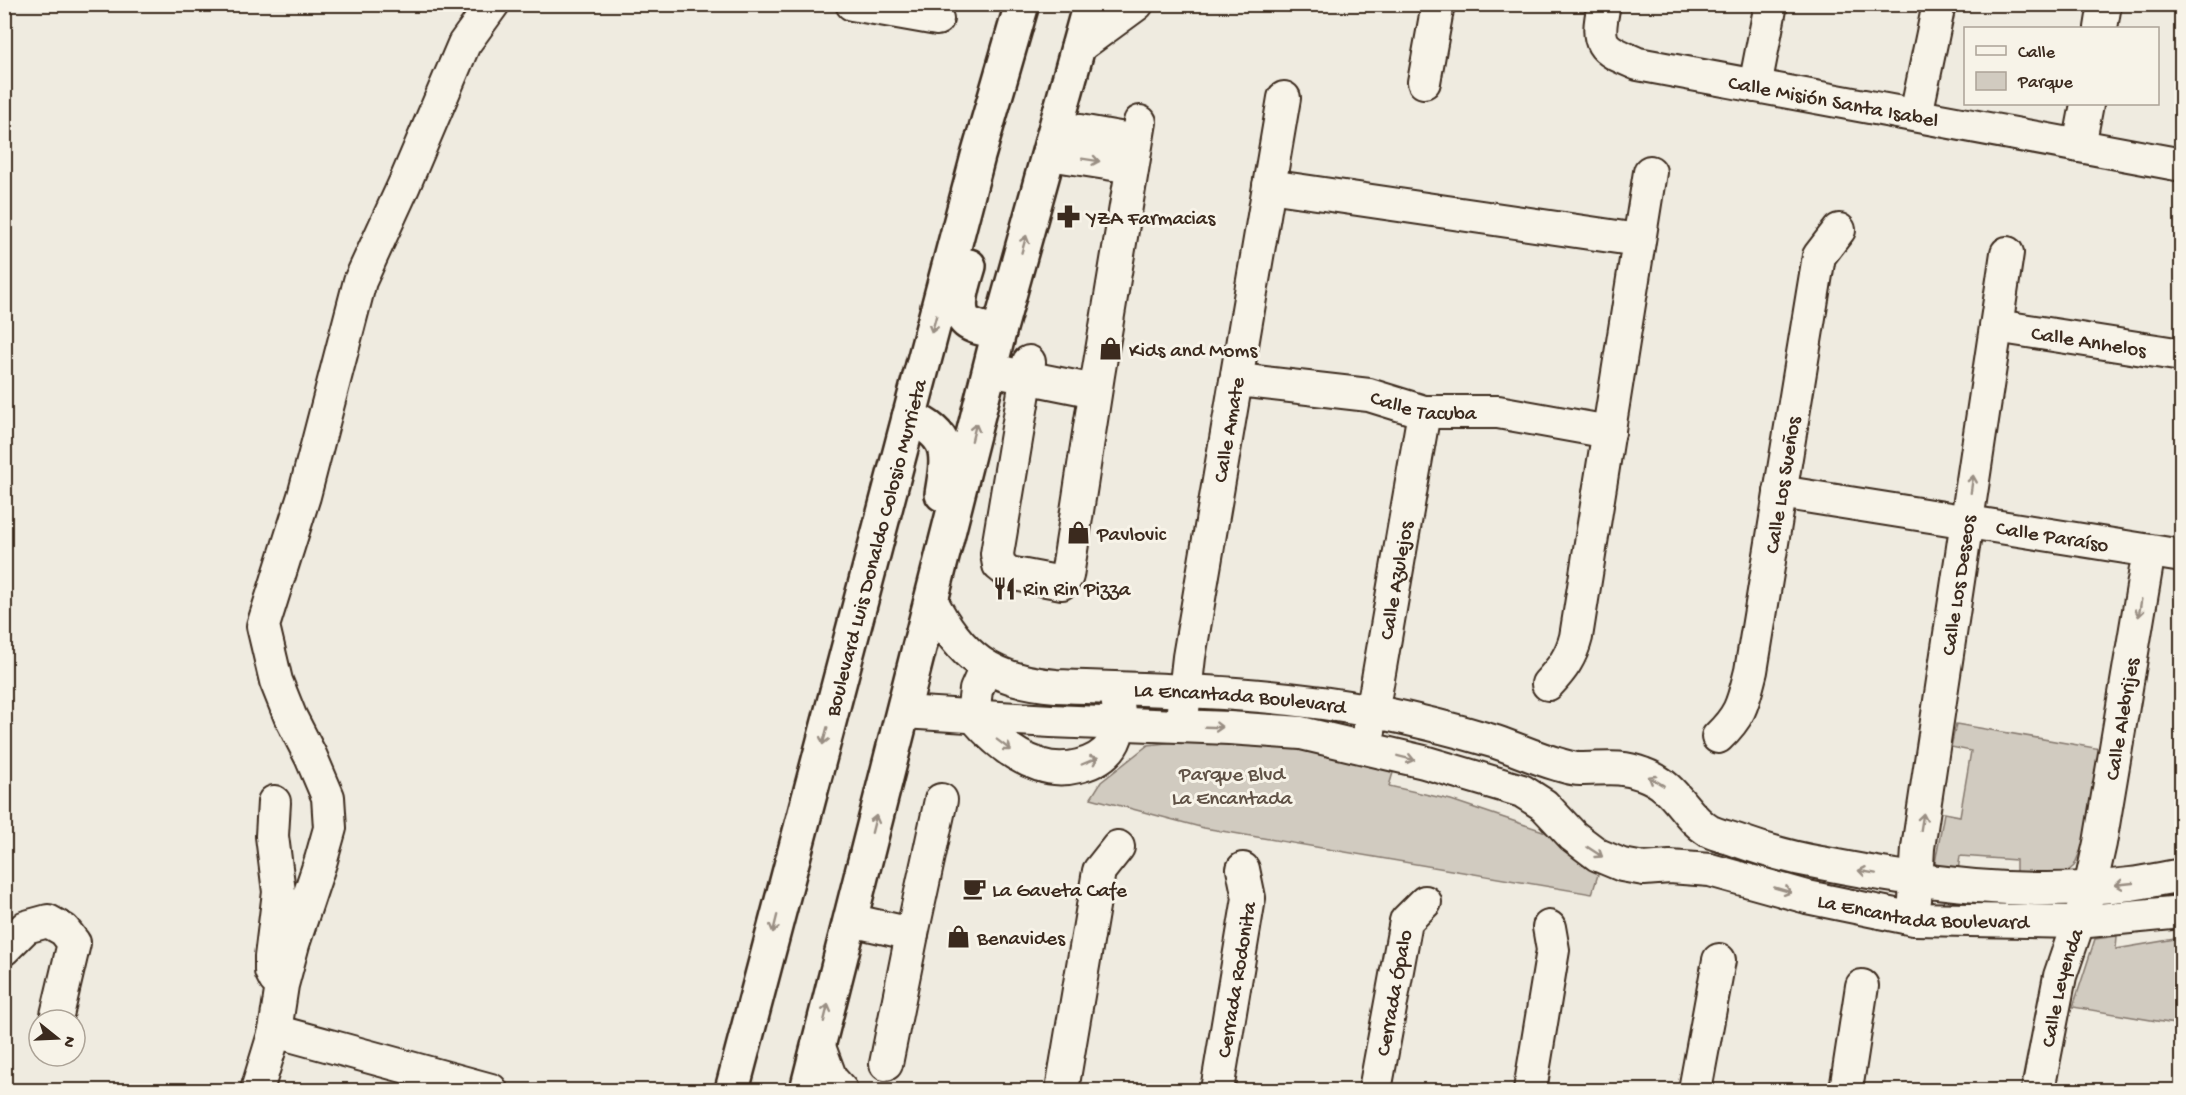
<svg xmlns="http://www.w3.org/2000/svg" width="2186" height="1095" viewBox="0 0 2186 1095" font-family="'Gochi Hand',sans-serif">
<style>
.green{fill:#d1cbc0;stroke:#867a6f;stroke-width:1.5}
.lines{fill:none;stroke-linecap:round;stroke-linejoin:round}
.minor-casing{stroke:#3b2a1e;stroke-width:36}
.major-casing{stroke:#3b2a1e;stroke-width:38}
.minor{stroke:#f7f3e8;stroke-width:32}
.major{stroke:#f7f3e8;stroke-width:33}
.oneway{stroke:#998e83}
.labels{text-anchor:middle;stroke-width:6;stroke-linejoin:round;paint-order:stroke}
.street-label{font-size:21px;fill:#3b2a1e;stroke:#f7f3e8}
.poi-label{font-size:21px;fill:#3b2a1e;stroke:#f7f3e8;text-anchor:start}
.park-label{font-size:21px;fill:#605246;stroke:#f7f3e8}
</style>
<rect width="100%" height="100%" fill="#efebe0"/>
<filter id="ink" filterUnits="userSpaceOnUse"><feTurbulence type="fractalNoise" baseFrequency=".0167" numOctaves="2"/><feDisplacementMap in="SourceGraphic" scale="12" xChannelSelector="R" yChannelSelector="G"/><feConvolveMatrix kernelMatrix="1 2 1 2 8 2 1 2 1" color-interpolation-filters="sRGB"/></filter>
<g filter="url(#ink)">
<g class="green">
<path d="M1956 724 2107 750 2094 818 2074 866 2062 876 2016 872V860L1960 856 1958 871 1941 870 1935 863 1944 813 1960 816 1971 751 1951 747Z"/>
<path d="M1229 736 1395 766 1389 786 1451 800 1543 831 1601 865 1592 894 1204 828 1091 798 1101 782 1148 745Z"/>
<path d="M2117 936 2116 949 2181 938V1025L2073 1007 2095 939Z"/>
</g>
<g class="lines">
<defs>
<g id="minor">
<path d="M852 4 937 19"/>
<path id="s1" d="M1604 4C1595 47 1601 48 1638 64L2182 165"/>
<path d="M2101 28 2105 4"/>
<path d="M1077 48 1137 4"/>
<path d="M1424 82 1438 4"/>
<path d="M1755 86 1771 4"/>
<path d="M1916 115 1939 4"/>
<path d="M1057 127 1136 141"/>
<path d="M2079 146 2087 104"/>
<path d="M1049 154 1132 167"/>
<path d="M1269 186 1638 240"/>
<path id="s2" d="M1996 326 2182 355"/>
<path d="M1029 362 997 554 999 565 1009 573 1062 583 1067 576 1098 375 1140 122"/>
<path d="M1005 373 1095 391"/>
<path id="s3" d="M1238 380 1369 395 1424 412H1498L1609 432"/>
<path id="s4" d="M1780 492 2182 556"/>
<path id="s5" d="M931 600C960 657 992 681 1056 686 1161 690 1267 691 1371 711 1412 719 1456 730 1496 742 1516 749 1536 758 1557 764 1564 766 1572 769 1580 769 1603 769 1620 765 1643 774 1677 786 1683 815 1709 831 1717 835 1727 837 1736 840 1764 850 1792 858 1821 863 1922 883 2026 897 2130 884 2147 882 2164 878 2182 875"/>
<path d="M986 667 976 690 973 715C991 737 1012 756 1040 765 1063 773 1098 766 1112 745 1119 735 1120 716 1118 704"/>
<path d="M1548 684C1562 669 1571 657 1576 637L1650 172"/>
<path id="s6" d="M1183 710 1189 657 1284 98"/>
<path id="s7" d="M903 712 1051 721 1229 728 1301 733 1424 762 1522 791 1544 805 1573 836 1598 855 1622 865 1644 869 1670 867 1710 870 1807 897 1914 919 2078 922 2182 912"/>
<path id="s8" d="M1369 731 1424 412"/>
<path id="s9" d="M1718 737C1742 714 1743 702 1751 671L1819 256 1839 230"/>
<path d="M274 802 272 836 279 892 271 957V971L275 979"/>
<path id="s10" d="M1915 900 1918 848 2007 253"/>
<path d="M850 920 912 934 886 1064"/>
<path d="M912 934 941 800"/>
<path d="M4 949 26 927 48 921 64 930 74 943 57 1015"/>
<path d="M818 1044 831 1079 841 1090"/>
<path d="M257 1090 275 1031"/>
<path d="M491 1090 275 1031 282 985 293 944 321 860 330 828 328 797 311 757 290 716 276 681 263 626 304 496 360 281 404 185 464 44 493 4"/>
<path d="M1062 1090 1099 871 1118 847"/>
<path id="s11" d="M1217 1090 1249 898 1243 869"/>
<path id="s12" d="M1375 1090 1406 921 1425 902"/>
<path d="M1530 1090 1553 950 1549 927"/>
<path d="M1695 1090 1719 960"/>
<path d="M1846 1090 1862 986"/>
<path id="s13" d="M2038 1090 2060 976 2090 888 2100 843 2149 551"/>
</g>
<g id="major">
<path d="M969 266C965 280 953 311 967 322 974 328 990 330 999 332"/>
<path d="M909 417C951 435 949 453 942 494"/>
<path id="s14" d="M732 1090 978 156 1022 4"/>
<path d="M807 1090 999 332 1090 4"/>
</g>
</defs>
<use href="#minor" class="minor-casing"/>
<use href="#major" class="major-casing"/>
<use href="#minor" class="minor"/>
<use href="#major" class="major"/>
</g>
<defs><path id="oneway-shaft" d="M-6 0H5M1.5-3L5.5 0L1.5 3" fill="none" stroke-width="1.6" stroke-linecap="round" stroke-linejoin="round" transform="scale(1.5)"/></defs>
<g class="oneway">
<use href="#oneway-shaft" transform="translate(1091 160) rotate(9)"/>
<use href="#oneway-shaft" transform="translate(1024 244) rotate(-74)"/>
<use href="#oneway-shaft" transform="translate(934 324) rotate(105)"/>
<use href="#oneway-shaft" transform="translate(974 432) rotate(-76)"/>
<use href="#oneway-shaft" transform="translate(1972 484) rotate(-82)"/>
<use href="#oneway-shaft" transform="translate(2140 608) rotate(99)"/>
<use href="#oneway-shaft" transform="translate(1214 727) rotate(2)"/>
<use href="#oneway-shaft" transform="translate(825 736) rotate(105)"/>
<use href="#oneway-shaft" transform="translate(1004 745) rotate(37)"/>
<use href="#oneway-shaft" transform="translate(1406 758) rotate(14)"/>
<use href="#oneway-shaft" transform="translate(1090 761) rotate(-23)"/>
<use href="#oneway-shaft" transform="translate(1656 781) rotate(-149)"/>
<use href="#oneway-shaft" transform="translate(1922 822) rotate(-81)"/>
<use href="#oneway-shaft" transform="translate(874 824) rotate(-76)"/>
<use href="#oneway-shaft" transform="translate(1595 852) rotate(33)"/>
<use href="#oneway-shaft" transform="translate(1867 872) rotate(-170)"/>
<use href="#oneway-shaft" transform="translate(2124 884) rotate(174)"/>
<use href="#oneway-shaft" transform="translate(1783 890) rotate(16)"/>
<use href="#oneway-shaft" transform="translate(775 924) rotate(104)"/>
<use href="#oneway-shaft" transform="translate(826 1013) rotate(-76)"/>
</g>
</g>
<defs>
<symbol id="pharmacy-bare" viewBox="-9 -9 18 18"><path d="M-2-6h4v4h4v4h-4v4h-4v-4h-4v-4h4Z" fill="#3b2a1e" stroke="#f7f3e8" stroke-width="2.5" paint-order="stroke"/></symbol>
<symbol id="shop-bare" viewBox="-9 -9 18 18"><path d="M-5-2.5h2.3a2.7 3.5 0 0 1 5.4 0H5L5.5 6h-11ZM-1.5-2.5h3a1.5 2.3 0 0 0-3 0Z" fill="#3b2a1e" stroke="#f7f3e8" stroke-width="2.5" paint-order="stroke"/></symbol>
<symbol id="restaurant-bare" viewBox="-9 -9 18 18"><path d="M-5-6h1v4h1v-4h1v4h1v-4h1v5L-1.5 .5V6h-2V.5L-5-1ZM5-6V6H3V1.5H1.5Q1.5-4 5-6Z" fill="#3b2a1e" stroke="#f7f3e8" stroke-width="2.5" paint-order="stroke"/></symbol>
<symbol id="cafe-bare" viewBox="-9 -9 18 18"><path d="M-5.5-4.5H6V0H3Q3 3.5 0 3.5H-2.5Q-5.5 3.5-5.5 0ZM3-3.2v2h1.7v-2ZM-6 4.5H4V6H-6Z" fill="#3b2a1e" stroke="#f7f3e8" stroke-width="2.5" paint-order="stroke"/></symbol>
</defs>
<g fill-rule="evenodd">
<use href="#pharmacy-bare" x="1052" y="200" width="33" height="33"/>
<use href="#shop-bare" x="1094" y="332" width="33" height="33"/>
<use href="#shop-bare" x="1062" y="516" width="33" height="33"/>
<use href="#restaurant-bare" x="988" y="572" width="33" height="33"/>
<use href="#cafe-bare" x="958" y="872" width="33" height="33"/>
<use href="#shop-bare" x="942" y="920" width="33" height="33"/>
</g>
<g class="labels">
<g class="street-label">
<text dy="7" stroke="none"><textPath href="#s1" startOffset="280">Calle Misión Santa Isabel</textPath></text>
<text dy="7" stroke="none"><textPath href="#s2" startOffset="94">Calle Anhelos</textPath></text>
<text dy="7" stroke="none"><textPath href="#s3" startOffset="188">Calle Tacuba</textPath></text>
<text dy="7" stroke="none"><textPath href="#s6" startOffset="284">Calle Amate</textPath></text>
<text dy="7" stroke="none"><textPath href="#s9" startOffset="264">Calle Los Sueños</textPath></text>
<text dy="7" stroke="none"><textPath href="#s4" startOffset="276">Calle Paraíso</textPath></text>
<text dy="7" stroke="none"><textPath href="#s14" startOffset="561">Boulevard Luis Donaldo Colosio Murrieta</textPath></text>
<text dy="7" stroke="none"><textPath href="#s8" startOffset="153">Calle Azulejos</textPath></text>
<text dy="7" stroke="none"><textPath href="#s10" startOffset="318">Calle Los Deseos</textPath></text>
<text dy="7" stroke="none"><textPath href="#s5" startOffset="345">La Encantada Boulevard</textPath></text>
<text dy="7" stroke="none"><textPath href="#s13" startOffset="381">Calle Alebrijes</textPath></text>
<text dy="7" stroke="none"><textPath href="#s7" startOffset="1060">La Encantada Boulevard</textPath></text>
<text dy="7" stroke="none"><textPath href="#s11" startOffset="112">Cerrada Rodonita</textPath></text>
<text dy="7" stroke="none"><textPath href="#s13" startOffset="105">Calle Leyenda</textPath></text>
<text dy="7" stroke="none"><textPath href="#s12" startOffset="99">Cerrada Ópalo</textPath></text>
</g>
<g class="poi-label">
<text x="1087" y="224">YZA Farmacias</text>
<text x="1129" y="356">Kids and Moms</text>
<text x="1097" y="540">Pavlovic</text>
<text x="1023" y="595">Rin Rin Pizza</text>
<text x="992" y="896">La Gaveta Cafe</text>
<text x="977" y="944">Benavides</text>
</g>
<g class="park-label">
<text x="1232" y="780">Parque Blvd<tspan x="1232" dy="24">La Encantada</tspan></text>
</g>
</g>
<rect width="2186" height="1095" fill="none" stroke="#f7f3e8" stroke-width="24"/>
<rect x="12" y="12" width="2162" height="1071" fill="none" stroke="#3b2a1e" stroke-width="2" filter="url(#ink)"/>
<rect x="1964" y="27" width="195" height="78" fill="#f7f3e8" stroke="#aca397" stroke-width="1.5"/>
<rect x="1976" y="46" width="30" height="9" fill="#f7f3e8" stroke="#aca397" stroke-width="1.5"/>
<text x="2018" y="57" font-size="18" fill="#3b2a1e">Calle</text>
<rect x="1976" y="72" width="30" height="18" fill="#d1cbc0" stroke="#aca397" stroke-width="1.5"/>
<text x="2018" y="87" font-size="18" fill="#3b2a1e">Parque</text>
<g transform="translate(57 1038) rotate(108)"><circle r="28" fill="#f7f3e8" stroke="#aca397" stroke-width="1.5"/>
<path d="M0-4.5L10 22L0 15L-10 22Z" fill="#3b2a1e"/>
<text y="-9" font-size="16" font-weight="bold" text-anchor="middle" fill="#3b2a1e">N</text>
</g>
</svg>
